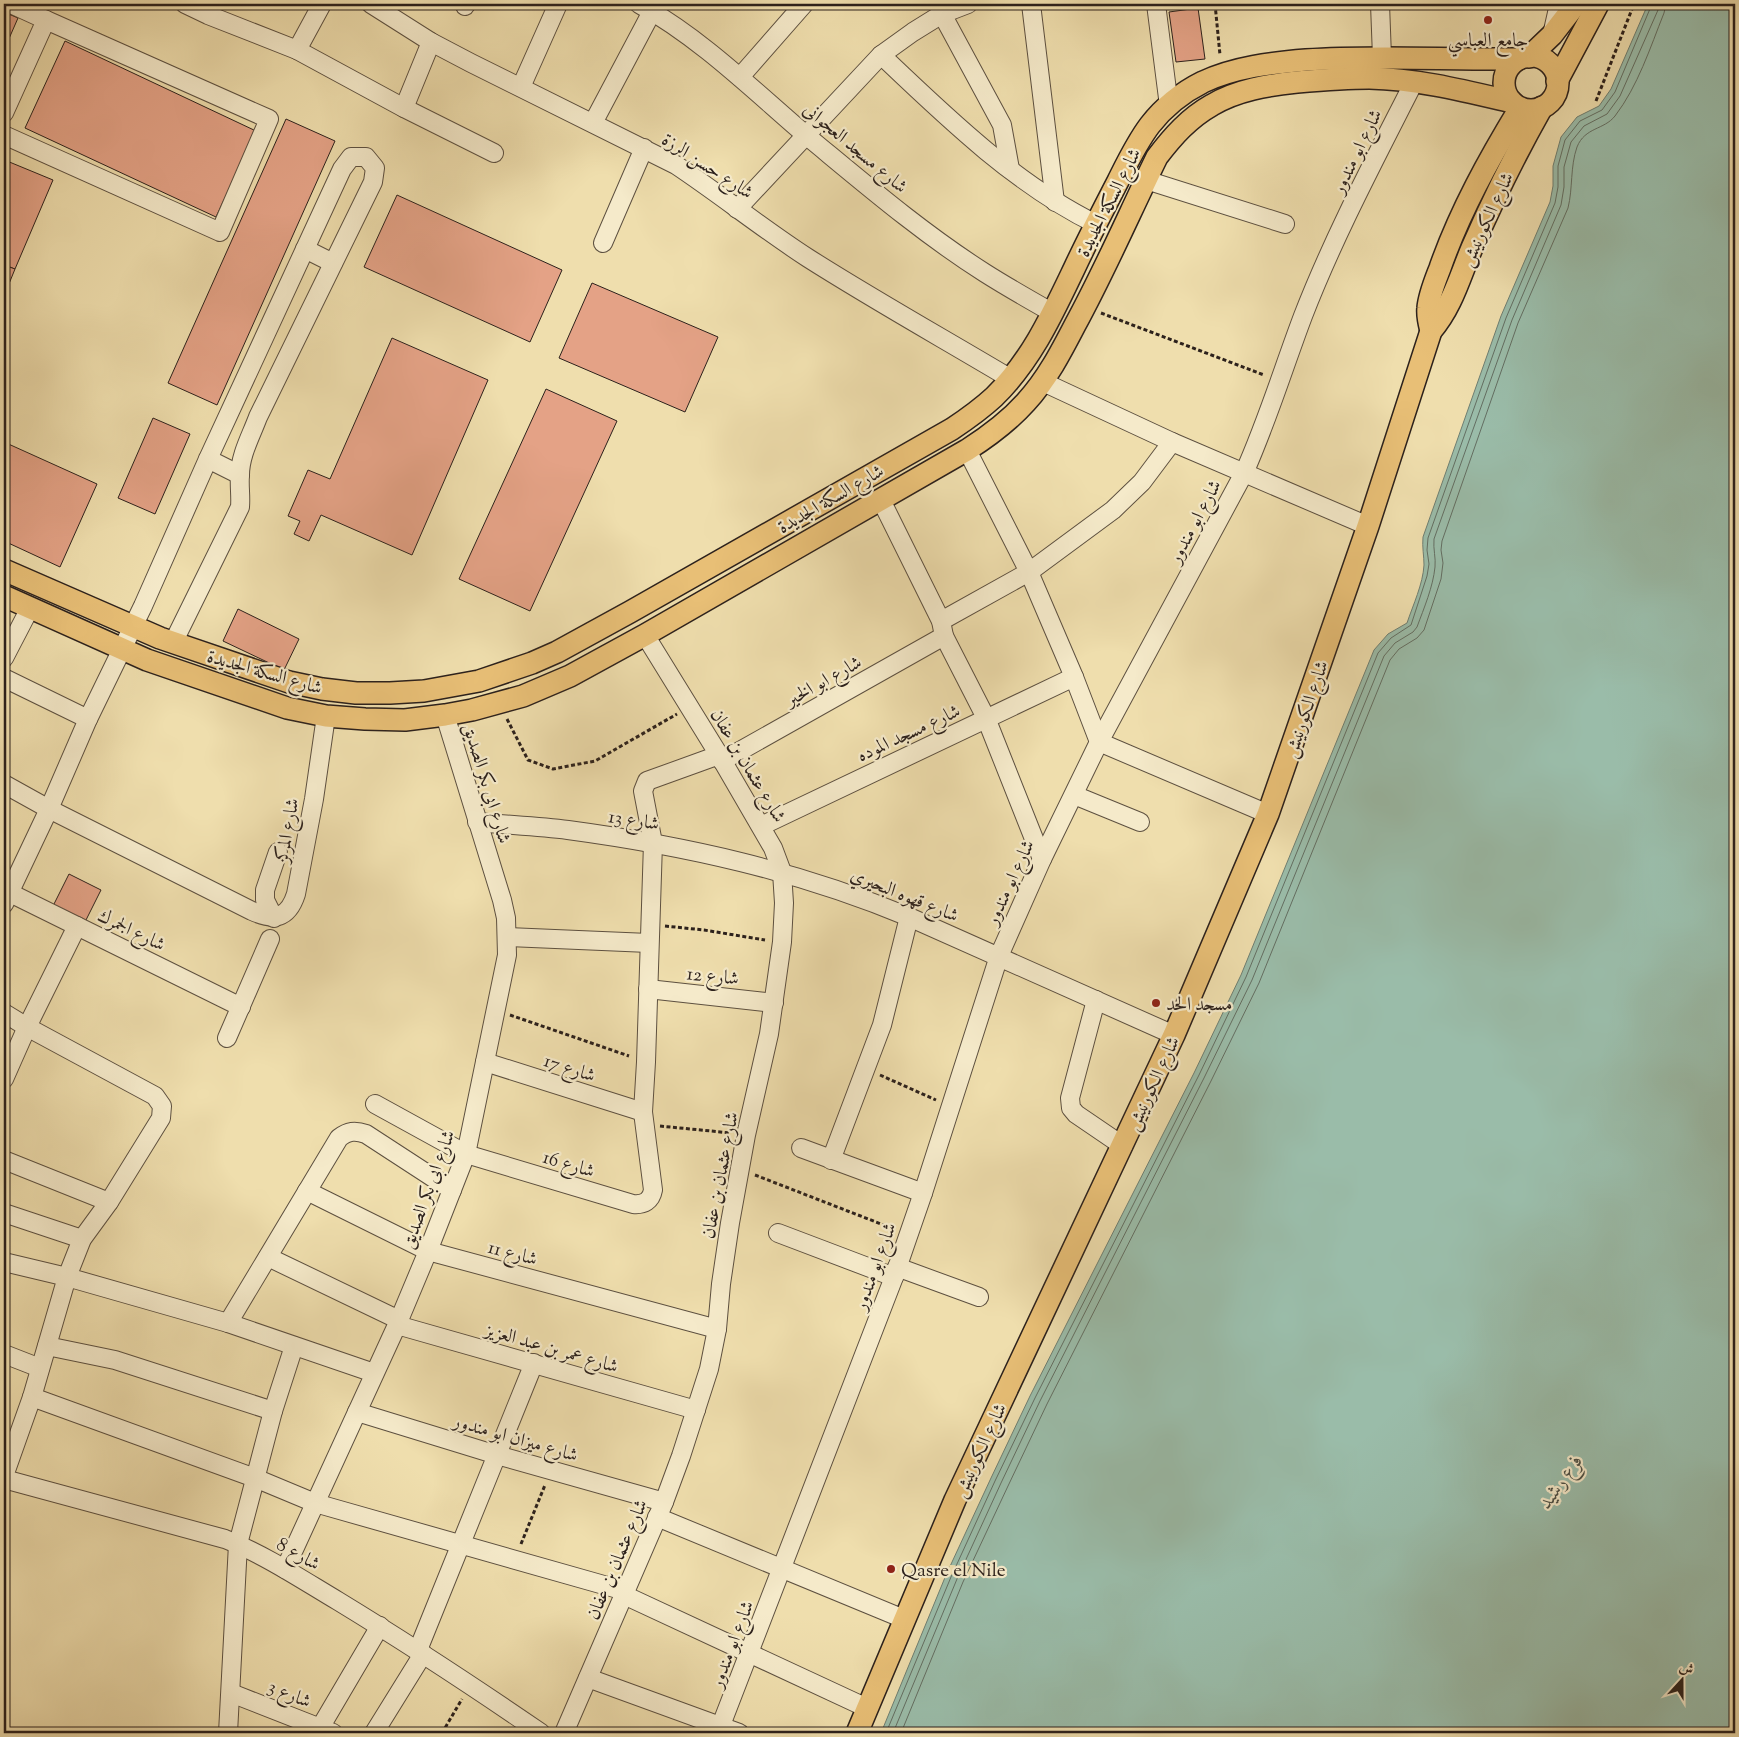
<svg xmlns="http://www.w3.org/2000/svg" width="1739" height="1737" viewBox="0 0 1739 1737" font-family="'Sorts Mill Goudy',Amiri,serif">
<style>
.water{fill:#9abca9;stroke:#6e7e71}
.pier{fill:#efdead}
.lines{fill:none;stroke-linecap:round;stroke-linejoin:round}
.shore{stroke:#636e62;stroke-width:1}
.building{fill:#e4a286;stroke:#2c211c}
.minor-casing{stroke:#5d5040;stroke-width:20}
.major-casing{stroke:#2c211c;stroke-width:24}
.path{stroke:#2c211c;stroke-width:3;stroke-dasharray:4 2.5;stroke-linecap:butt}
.minor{stroke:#f5eaca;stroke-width:18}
.major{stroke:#e8bf76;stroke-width:21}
.poi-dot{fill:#8f2418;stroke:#f5eaca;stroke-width:2}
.labels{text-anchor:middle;stroke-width:4.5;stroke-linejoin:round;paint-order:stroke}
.poi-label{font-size:19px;fill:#2c211c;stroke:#f5eaca;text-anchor:start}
.street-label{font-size:19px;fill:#2c211c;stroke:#f5eaca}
.water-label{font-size:20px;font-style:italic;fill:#4d5046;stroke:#f5eaca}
</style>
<rect width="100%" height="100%" fill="#efdead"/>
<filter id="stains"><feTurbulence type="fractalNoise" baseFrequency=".004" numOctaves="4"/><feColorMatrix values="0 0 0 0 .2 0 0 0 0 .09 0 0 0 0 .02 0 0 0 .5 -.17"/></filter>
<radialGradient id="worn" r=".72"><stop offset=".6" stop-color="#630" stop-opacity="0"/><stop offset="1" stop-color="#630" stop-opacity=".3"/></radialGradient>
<path class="water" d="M1648 4H1735V1733H881L946 1575 991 1478 1030 1396 1194 1073 1241 975 1374 650 1388 634 1407 623C1413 605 1423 584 1424 565 1424 556 1422 547 1423 537L1501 316 1550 202 1553 186V166L1561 137 1577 117 1599 106 1611 89Z"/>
<path class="pier" d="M950 1565 995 1567V1576L946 1575Z"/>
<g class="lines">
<g class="shore">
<path d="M886 1733 951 1577 995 1481 1035 1398 1199 1075 1246 977 1378 653 1391 638 1411 625 1427 576 1429 564 1427 550 1428 538 1506 318 1555 203 1558 187V166L1565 140 1580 121 1602 110 1615 92 1652 4"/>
<path d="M893 1733 957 1579 1001 1483 1040 1401 1204 1078 1252 980 1384 656 1395 643 1413 632 1417 627C1424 608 1433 587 1435 567 1436 558 1433 549 1434 539L1512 320 1561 205 1564 187V167L1571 142 1584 126 1607 114 1620 96 1658 10V4"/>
<path d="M901 1733 963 1582 1008 1486 1047 1404 1211 1081 1259 983 1390 660 1399 649 1417 638 1424 630 1441 579 1443 563 1441 550 1442 541 1518 323 1568 208C1573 188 1570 167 1577 147 1585 127 1604 130 1615 116 1638 86 1650 48 1664 13L1666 4"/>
</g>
</g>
<g class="building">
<path d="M1198 8 1205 59 1176 62 1169 12Z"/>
<path d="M4 12 18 18 4 50Z"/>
<path d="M65 41 256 131 216 217 25 128Z"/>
<path d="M286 119 335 141 217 405 168 383Z"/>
<path d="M7 161 53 180 15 269 4 265V169Z"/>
<path d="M397 195 562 270 530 342 364 267Z"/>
<path d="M4 265 15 269 4 296Z"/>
<path d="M592 283 718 337 685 412 559 358Z"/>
<path d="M392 338 488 380 412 555 321 515 309 541 294 534 300 521 288 516 308 470 330 479Z"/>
<path d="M546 389 617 421 530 611 459 579Z"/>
<path d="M153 418 190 434 155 514 118 498Z"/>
<path d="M4 442 97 484 60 567 4 541Z"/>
<path d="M238 609 299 639 284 670 223 641Z"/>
<path d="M69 874 101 890 83 926 51 910Z"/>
</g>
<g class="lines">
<defs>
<g id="minor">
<path d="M11 4 46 20"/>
<path d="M185 4 208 15 297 50 404 108 494 153"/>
<path d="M371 4 431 42 471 63 676 165C721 195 763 229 808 258 874 300 944 339 1011 379"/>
<path d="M639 4C702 39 754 91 808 137 865 184 922 233 985 273 1007 287 1030 300 1053 313"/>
<path d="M1031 4 1055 202"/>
<path d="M1156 4 1169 106"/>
<path d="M1380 4 1382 57"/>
<path d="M465 6 466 4"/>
<path d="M942 14 1002 125 1010 169"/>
<path d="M1552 35 1559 4"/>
<path d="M297 50 322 4"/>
<path d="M881 55C945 116 1016 185 1096 224"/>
<path d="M740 77 804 4"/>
<path d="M521 87 558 4"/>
<path d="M404 108 431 42"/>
<path d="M4 113 46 20 269 119 220 232 4 135"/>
<path d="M593 123 656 4"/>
<path d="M1146 180 1285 224"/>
<path d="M737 209 881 55 913 32 942 14 968 4"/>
<path d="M603 243 644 148"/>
<path d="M305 249 333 263"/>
<path d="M1043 382 1172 442 1368 526"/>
<path d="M967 450 1029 572 1074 677 1099 742 1268 814"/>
<path d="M208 459 240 475"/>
<path d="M881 500 941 621 944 636 986 718 1042 859"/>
<path d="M941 621 1029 572 1113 510 1142 482 1172 442"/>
<path d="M4 658 30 608"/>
<path d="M4 678 88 719"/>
<path d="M722 761 944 636"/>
<path d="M4 784 49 809 252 911C274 921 288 919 296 894L314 799 326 716"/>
<path d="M1074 795 1140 822"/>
<path d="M477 822C507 825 538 826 568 830 687 846 798 871 909 917L1174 1035"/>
<path d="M761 826 1074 677"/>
<path d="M4 890 241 1007"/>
<path d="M4 904 49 809 88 719 143 606 208 459 342 169 351 157H366L375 168 373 182 258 417C251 436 240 455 240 475 239 486 241 496 240 507L173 643"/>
<path d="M274 918 265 900V890L278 852"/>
<path d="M507 937 649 943"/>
<path d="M648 989 774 1003"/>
<path d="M1096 1000 1070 1098 1071 1108 1076 1114 1123 1146"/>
<path d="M4 1013 27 1027 155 1096 162 1106 161 1118 109 1202 82 1239 67 1277 32 1397 4 1476"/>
<path d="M227 1038 270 939"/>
<path d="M485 1062 643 1112"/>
<path d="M4 1079 27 1027 77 926"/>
<path d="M375 1104 466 1154 633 1204C644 1205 651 1201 653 1190L643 1112 646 1062 653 843 643 791 647 781 719 755"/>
<path d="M801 1148 923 1193"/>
<path d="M4 1160 109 1202"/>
<path d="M831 1160 882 1025 909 917"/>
<path d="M307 1191 428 1251 717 1329"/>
<path d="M4 1213 82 1239"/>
<path d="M778 1233 894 1277"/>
<path d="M268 1257 399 1320"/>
<path d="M4 1262 67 1277 228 1323 374 1373"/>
<path d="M897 1267 979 1297"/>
<path d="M228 1323 339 1138C348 1131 355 1130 366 1134L452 1190"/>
<path d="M397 1325 696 1410"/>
<path d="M47 1346 115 1360 273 1411"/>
<path d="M4 1354 40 1368"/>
<path d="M32 1397 255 1478 315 1503 625 1591"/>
<path d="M357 1412 497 1455 664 1502"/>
<path d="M4 1479 225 1539C265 1555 301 1579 338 1601 407 1643 474 1687 541 1733"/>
<path d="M657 1517 904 1619"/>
<path d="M285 1569 397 1325 428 1251 466 1154 507 955 506 918 502 900 445 715"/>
<path d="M624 1595 867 1708"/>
<path d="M418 1650 534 1363"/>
<path d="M588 1678 739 1733"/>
<path d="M231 1693 333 1733"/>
<path d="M320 1728 380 1626"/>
<path d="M228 1733 238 1544 273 1411 294 1346"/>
<path d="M374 1733 423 1654"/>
<path d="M564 1733 664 1502 681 1456 709 1369 717 1329 721 1284 730 1223 746 1135 769 1034 782 942 784 903 782 872 773 848 719 755 645 635"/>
<path d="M718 1733 894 1277 923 1193 999 956 1042 859 1099 742 1244 473C1267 422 1283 369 1303 316 1334 236 1375 159 1414 82"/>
</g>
<g id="major">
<circle cx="1531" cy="83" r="27"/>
<path d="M1529 57 1552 35 1576 4"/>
<path d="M1557 81 1598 4"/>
<path d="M1431 331C1429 323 1427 316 1428 308 1429 295 1435 281 1440 268 1460 211 1489 159 1520 108"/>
<path d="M4 570 160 638 289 682 322 689 356 693H390L424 691 479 681 532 663 557 652 630 612 952 429C967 419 981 409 994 397 1031 361 1052 315 1074 269 1088 239 1103 210 1118 181 1128 161 1137 142 1150 125 1164 107 1183 92 1203 82 1235 67 1271 63 1306 60 1377 55 1448 60 1519 59"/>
<path d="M4 596 147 660 287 708 326 716 365 719 405 720 445 715 472 710 523 696 570 676 645 635 967 450C989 436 1009 421 1026 402 1047 379 1061 352 1075 325 1105 270 1130 212 1157 157 1173 136 1189 118 1212 105 1237 90 1268 85 1297 82 1321 80 1345 78 1369 78 1418 79 1465 91 1512 102"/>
<path d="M857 1733 955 1500 1174 1035 1268 814 1368 526 1431 331C1452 307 1460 276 1472 248 1493 200 1516 153 1542 107"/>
</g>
</defs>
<use href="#minor" class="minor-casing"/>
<use href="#major" class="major-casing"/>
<g class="path">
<path d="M1215 4 1220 55"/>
<path d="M1596 101 1634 4"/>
<path d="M1101 313 1264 375"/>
<path d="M507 719 528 760 553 769 595 761 677 714"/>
<path d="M665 926 704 930 765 940"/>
<path d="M510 1015 629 1056"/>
<path d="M880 1075 936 1100"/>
<path d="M660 1126 731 1133"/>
<path d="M755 1175 894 1229"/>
<path d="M521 1544 545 1485"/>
<path d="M442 1733 462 1699"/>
</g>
<use href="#minor" class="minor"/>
<use href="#major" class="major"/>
</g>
<g class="poi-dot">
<circle cx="1488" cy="20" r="5"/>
<circle cx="1156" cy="1003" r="5"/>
<circle cx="891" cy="1569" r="5"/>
</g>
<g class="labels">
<g class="poi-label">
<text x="1488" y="46" text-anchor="middle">جامع العباسي</text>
<text x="1166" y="1010">مسجد الحد</text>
<text x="901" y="1576">Qasre el Nile</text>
</g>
<g class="street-label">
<text transform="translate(856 147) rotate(40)" y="7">شارع مسجد العجوانى</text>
<text transform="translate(1356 151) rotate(-64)" y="7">شارع ابو مندور</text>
<text transform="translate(708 165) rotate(33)" y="7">شارع حسن الرزة</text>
<text transform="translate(1108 202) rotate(-63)" y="7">شارع السكة الجديدة</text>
<text transform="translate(1486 219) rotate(-65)" y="7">شارع الكورنيش</text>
<text transform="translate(830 498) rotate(-30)" y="7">شارع السكة الجديدة</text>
<text transform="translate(1194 521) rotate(-62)" y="7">شارع ابو مندور</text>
<text transform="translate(265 671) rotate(16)" y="7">شارع السكة الجديدة</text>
<text transform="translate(823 680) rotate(-29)" y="7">شارع ابو الخير</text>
<text transform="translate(1305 709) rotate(-71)" y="7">شارع الكورنيش</text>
<text transform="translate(908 732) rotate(-25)" y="7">شارع مسجد الموده</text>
<text transform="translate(749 765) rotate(59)" y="7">شارع عثمان بن عفان</text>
<text transform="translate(488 783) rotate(73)" y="7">شارع ابى بكر الصديق</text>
<text transform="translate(634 819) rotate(9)" y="7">شارع 13</text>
<text transform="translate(286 830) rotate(-80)" y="7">شارع المركز</text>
<text transform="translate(1009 882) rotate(-65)" y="7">شارع ابو مندور</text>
<text transform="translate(905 894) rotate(22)" y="7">شارع قهوه البحيري</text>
<text transform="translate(132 929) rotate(26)" y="7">شارع الجمرك</text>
<text transform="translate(713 975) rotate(6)" y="7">شارع 12</text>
<text transform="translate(570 1067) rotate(18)" y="7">شارع 17</text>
<text transform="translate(1152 1083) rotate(-65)" y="7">شارع الكورنيش</text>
<text transform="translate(569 1163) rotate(17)" y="7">شارع 16</text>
<text transform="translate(719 1175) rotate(-79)" y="7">شارع عثمان بن عفان</text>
<text transform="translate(427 1189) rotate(-70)" y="7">شارع ابى بكر الصديق</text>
<text transform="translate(513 1252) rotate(15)" y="7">شارع 11</text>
<text transform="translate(874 1266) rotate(-70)" y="7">شارع ابو مندور</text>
<text transform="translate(552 1347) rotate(16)" y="7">شارع عمر بن عبد العزيز</text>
<text transform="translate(516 1437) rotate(16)" y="7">شارع ميزان ابو مندور</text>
<text transform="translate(979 1450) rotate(-65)" y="7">شارع الكورنيش</text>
<text transform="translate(299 1553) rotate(30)" y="7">شارع 8</text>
<text transform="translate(616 1559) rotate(-67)" y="7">شارع عثمان بن عفان</text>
<text transform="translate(731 1644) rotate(-69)" y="7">شارع ابو مندور</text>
<text transform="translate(290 1693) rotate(22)" y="7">شارع 3</text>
</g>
<g class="water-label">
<text transform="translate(1560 1481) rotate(-55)" y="7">فرع رشيد</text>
</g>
</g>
<rect width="1739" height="1737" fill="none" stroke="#efdead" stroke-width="20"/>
<rect x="5" y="5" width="1729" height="1727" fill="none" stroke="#2c211c" stroke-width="2.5"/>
<rect x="10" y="10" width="1719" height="1717" fill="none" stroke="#2c211c"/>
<g transform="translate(1682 1680) rotate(21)" stroke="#f5eaca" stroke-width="4" paint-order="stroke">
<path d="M0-4L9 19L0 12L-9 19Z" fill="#2c211c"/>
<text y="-8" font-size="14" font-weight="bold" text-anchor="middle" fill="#2c211c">ش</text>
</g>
<rect width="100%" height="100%" filter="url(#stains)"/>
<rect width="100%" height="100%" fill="url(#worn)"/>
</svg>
